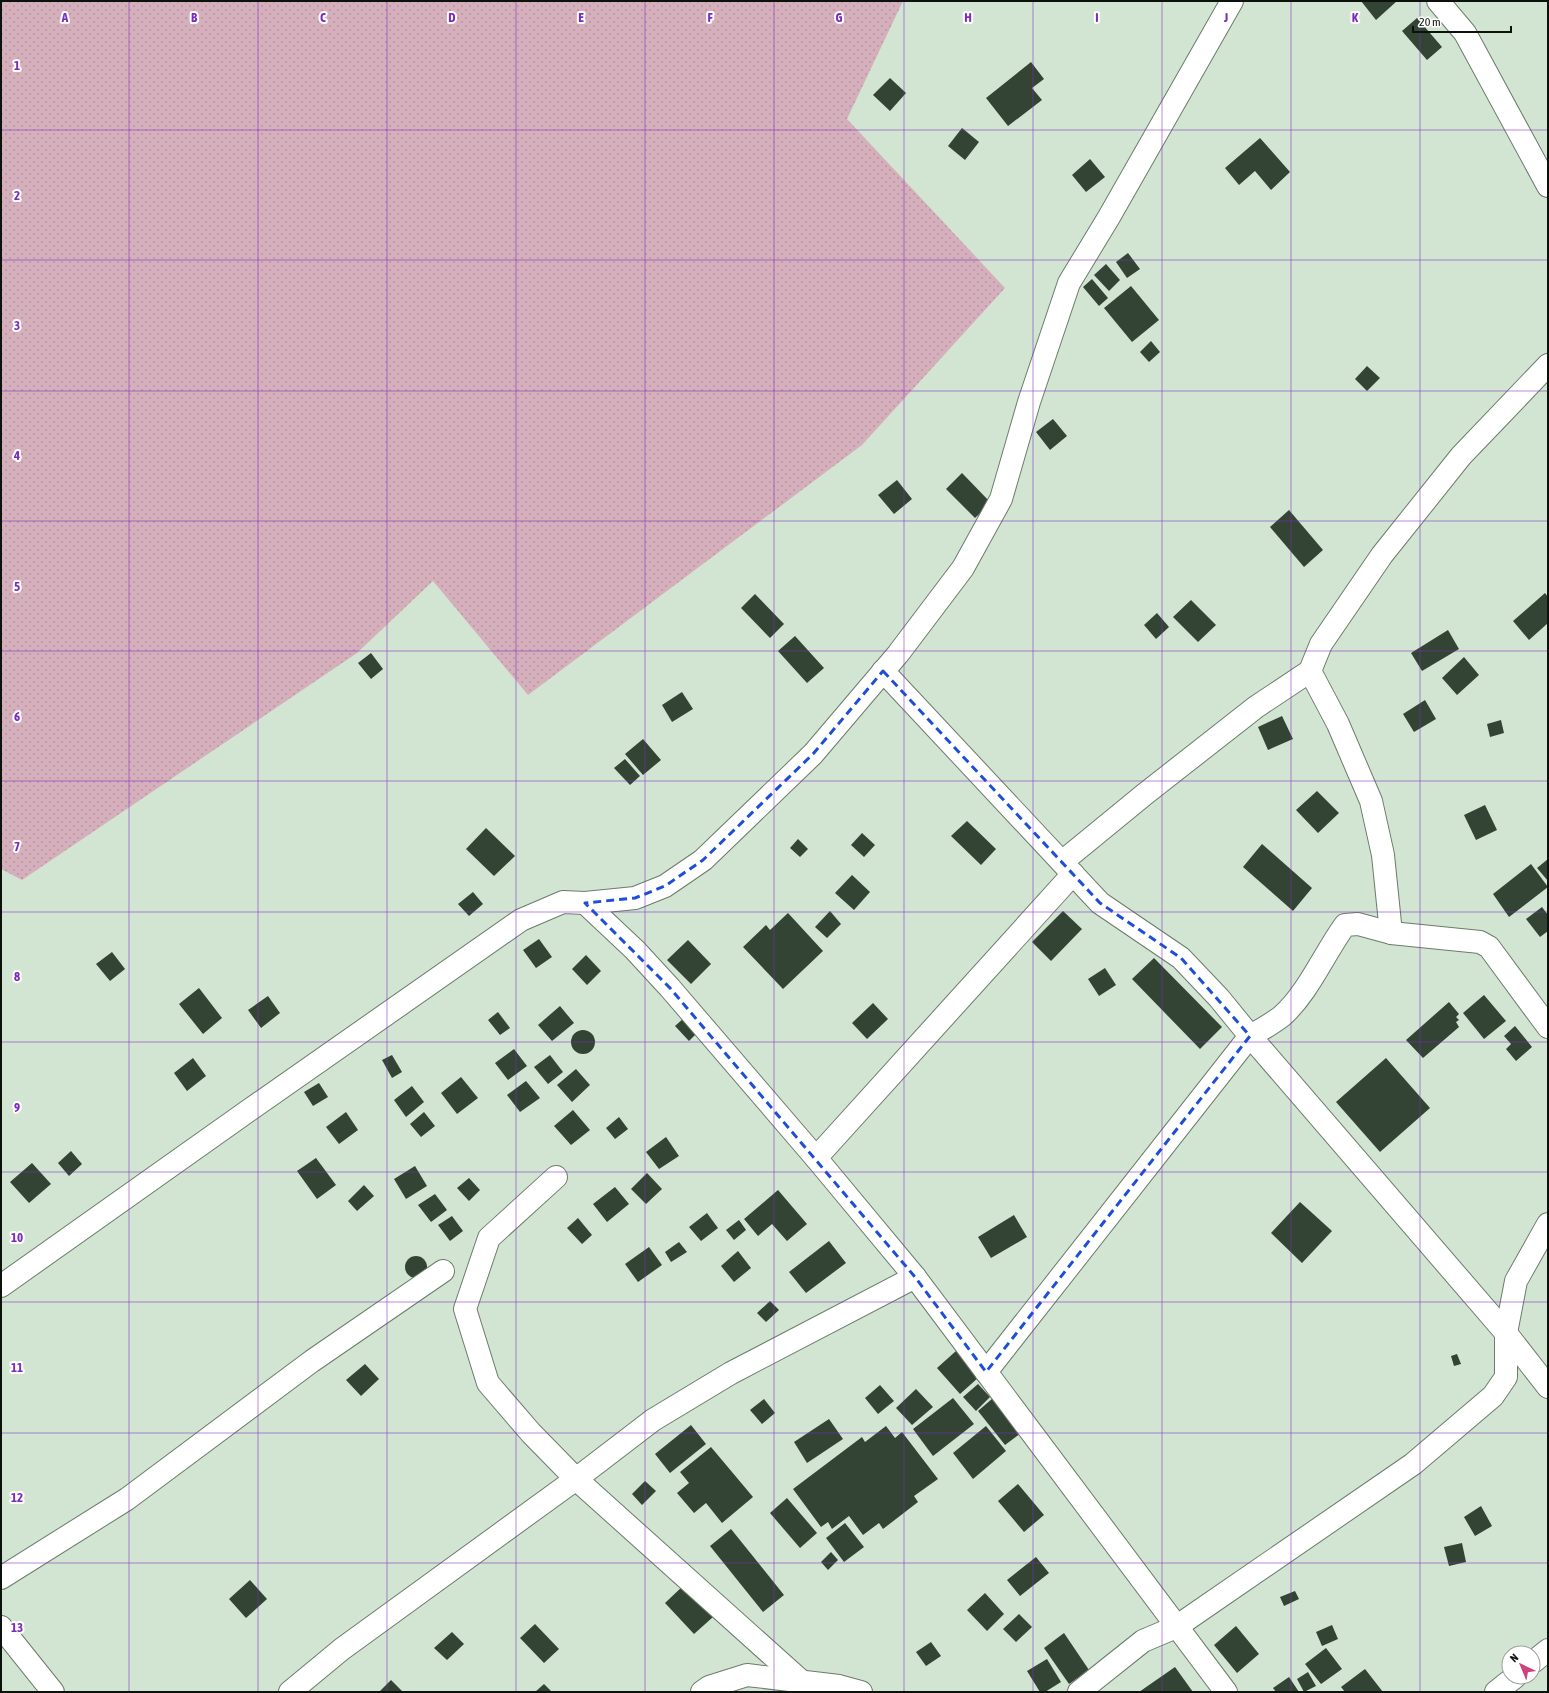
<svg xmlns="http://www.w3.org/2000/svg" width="1549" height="1693" viewBox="0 0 1549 1693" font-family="'Asap Condensed',sans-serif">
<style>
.grass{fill:url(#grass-dots)}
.building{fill:#334334}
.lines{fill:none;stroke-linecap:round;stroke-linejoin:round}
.minor-casing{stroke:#6b7c6b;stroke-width:24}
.minor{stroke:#fff;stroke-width:22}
.marked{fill:none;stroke:#1d4ed8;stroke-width:3;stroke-dasharray:8 5;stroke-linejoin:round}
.grid{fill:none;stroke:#7b2cbf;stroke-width:1;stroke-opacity:0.55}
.grid-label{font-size:13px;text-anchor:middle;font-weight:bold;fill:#7b2cbf;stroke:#fff;stroke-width:4;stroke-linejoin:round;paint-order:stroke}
</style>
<defs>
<pattern id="grass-dots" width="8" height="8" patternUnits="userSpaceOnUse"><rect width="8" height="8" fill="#d5afbb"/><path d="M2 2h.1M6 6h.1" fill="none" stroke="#b696a0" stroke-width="1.8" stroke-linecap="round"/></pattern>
</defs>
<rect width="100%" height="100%" fill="#d2e5d3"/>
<path class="grass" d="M1 1H903L847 119 1005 288 862 445 528 695 433 581 357 653 22 880 1 869Z"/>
<g class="building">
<path d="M1361 1H1397L1376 20Z"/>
<path d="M1417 18 1442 47 1427 60 1402 31Z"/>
<path d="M1031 62 1044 79 1032 88 1042 100 1008 126 986 98Z"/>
<path d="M890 78 906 93 890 111 873 95Z"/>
<path d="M962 128 979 142 965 160 948 146Z"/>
<path d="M1260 138 1290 172 1271 190 1255 171 1239 185 1225 168Z"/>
<path d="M1090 159 1105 177 1086 192 1072 175Z"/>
<path d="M1128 253 1140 269 1127 278 1116 262Z"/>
<path d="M1106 264 1120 280 1109 291 1094 275Z"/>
<path d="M1092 279 1108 298 1099 306 1083 287Z"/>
<path d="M1131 286 1159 320 1132 342 1104 308Z"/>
<path d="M1151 341 1160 352 1149 362 1140 352Z"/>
<path d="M1367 366 1380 378 1367 391 1355 379Z"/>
<path d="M1053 419 1067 436 1050 450 1036 432Z"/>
<path d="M962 473 991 503 975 518 946 489Z"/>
<path d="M897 480 912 499 894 514 878 495Z"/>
<path d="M1289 510 1323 550 1304 567 1270 527Z"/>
<path d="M1545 593 1548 597V623L1529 640 1513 621Z"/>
<path d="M755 594 784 624 770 638 741 608Z"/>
<path d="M1191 600 1216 625 1198 642 1173 617Z"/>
<path d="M1157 613 1169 627 1156 639 1144 625Z"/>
<path d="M1448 630 1459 649 1422 671 1411 653Z"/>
<path d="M795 636 824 668 807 683 778 651Z"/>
<path d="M371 653 383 669 371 679 358 663Z"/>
<path d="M1464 657 1479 675 1457 695 1442 678Z"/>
<path d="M682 692 693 709 672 722 662 705Z"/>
<path d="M1425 700 1436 719 1414 732 1403 714Z"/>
<path d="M1282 716 1293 739 1268 750 1258 727Z"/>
<path d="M1501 720 1504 733 1490 737 1487 724Z"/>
<path d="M643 739 661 760 643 775 625 754Z"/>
<path d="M625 759 640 776 630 785 614 768Z"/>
<path d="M1317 791 1339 813 1318 833 1296 810Z"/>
<path d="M1485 805 1497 830 1476 840 1464 815Z"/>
<path d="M967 821 996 849 981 865 951 836Z"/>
<path d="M486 828 515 856 494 876 466 849Z"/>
<path d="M862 833 875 845 864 857 851 845Z"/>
<path d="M798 839 808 849 800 857 790 848Z"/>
<path d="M1262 844 1312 888 1293 911 1243 867Z"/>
<path d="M1548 859V881L1537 868Z"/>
<path d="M1531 864 1548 887 1509 917 1493 894Z"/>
<path d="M852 875 870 892 854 910 835 893Z"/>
<path d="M473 892 483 904 469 916 458 904Z"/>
<path d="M1542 907 1548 915V931L1540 937 1526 919Z"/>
<path d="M830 911 841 924 827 938 815 927Z"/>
<path d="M1063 911 1082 929 1051 961 1032 942Z"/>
<path d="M788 913 823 951 783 989 743 947 766 925 770 930Z"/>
<path d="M539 939 552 957 536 968 523 950Z"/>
<path d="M688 940 711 964 691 984 667 960Z"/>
<path d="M112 952 125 969 110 981 96 964Z"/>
<path d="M586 955 601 971 587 985 572 969Z"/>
<path d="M1154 958 1222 1027 1200 1049 1132 979Z"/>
<path d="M1105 968 1116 985 1099 996 1088 979Z"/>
<path d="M199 988 222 1018 203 1034 179 1004Z"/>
<path d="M1484 995 1506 1021 1484 1039 1463 1013Z"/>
<path d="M268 996 280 1013 261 1028 248 1010Z"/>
<path d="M1449 1002 1459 1014 1456 1017 1459 1020 1456 1022 1459 1027 1423 1058 1406 1040Z"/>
<path d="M873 1003 888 1019 867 1039 852 1023Z"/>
<path d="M560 1006 574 1023 552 1041 538 1025Z"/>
<path d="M498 1012 510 1028 500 1035 488 1020Z"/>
<path d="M685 1017 699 1031 689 1041 675 1026Z"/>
<path d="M1515 1026 1532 1047 1516 1061 1506 1049 1511 1044 1504 1036Z"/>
<circle cx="583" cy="1042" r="12"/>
<path d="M514 1049 527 1066 508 1080 495 1063Z"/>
<path d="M392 1055 402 1072 392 1078 382 1060Z"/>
<path d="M550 1055 563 1072 548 1084 534 1067Z"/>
<path d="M193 1058 206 1076 187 1091 174 1073Z"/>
<path d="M1386 1058 1430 1108 1380 1152 1336 1102Z"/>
<path d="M576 1069 590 1085 572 1102 557 1085Z"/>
<path d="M461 1077 478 1098 457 1114 441 1093Z"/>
<path d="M526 1081 540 1098 520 1112 507 1095Z"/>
<path d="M319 1083 328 1097 313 1106 304 1092Z"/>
<path d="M412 1086 424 1102 406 1117 394 1100Z"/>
<path d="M573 1110 590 1130 571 1145 554 1126Z"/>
<path d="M346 1112 358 1130 339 1144 326 1127Z"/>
<path d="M424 1112 435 1126 421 1137 410 1124Z"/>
<path d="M619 1117 628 1129 615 1139 606 1128Z"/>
<path d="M666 1137 679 1156 659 1169 646 1152Z"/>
<path d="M71 1151 82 1164 69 1176 58 1163Z"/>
<path d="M316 1158 336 1185 317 1199 297 1171Z"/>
<path d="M32 1163 51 1184 29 1203 10 1182Z"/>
<path d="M415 1166 427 1186 406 1199 394 1179Z"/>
<path d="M647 1173 662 1189 646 1204 631 1189Z"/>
<path d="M469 1178 480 1190 469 1201 457 1188Z"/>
<path d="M364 1185 374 1196 357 1211 348 1201Z"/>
<path d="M615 1187 629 1204 607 1222 593 1204Z"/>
<path d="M778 1190 807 1224 787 1241 772 1224 758 1236 744 1219Z"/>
<path d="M435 1194 447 1210 431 1222 418 1205Z"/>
<path d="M1300 1202 1332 1231 1302 1263 1271 1233Z"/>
<path d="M707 1213 718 1228 701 1241 689 1227Z"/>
<path d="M1014 1215 1027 1237 991 1258 978 1237Z"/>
<path d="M452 1216 463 1231 450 1241 438 1225Z"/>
<path d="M578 1218 592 1235 582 1244 567 1228Z"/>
<path d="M739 1220 746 1230 734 1240 726 1230Z"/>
<path d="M829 1241 846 1263 806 1293 789 1272Z"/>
<path d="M679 1242 687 1252 671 1262 665 1252Z"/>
<path d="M649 1247 662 1265 638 1282 625 1264Z"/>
<path d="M738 1251 751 1268 734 1282 721 1266Z"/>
<circle cx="416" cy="1267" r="11"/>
<path d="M770 1301 779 1310 766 1322 757 1313Z"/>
<path d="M956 1351 979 1377 960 1394 937 1368Z"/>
<path d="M1457 1354 1461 1364 1454 1366 1451 1356Z"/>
<path d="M365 1364 379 1379 361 1396 346 1380Z"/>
<path d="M978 1384 990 1397 976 1411 963 1397Z"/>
<path d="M880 1385 894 1401 878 1414 865 1398Z"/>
<path d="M916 1389 933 1407 912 1425 896 1408Z"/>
<path d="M953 1398 974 1424 933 1456 913 1429Z"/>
<path d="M993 1398 1021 1433 1005 1445 978 1411Z"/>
<path d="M764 1399 775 1413 762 1424 750 1410Z"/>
<path d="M829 1419 843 1439 807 1463 794 1442Z"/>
<path d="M691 1425 706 1444 670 1473 655 1454Z"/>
<path d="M886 1426 895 1438 902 1432 938 1479 914 1496 918 1502 883 1529 879 1523 863 1535 849 1516 832 1529 828 1522 821 1527 793 1489 862 1437 865 1442Z"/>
<path d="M986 1426 1006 1451 973 1479 953 1453Z"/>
<path d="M711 1447 753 1497 722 1523 706 1503 694 1513 677 1493 689 1483 680 1472Z"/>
<path d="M645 1481 656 1491 642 1505 632 1494Z"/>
<path d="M1018 1484 1044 1515 1024 1532 998 1501Z"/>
<path d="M787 1498 817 1533 800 1548 770 1513Z"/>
<path d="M1481 1506 1492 1526 1475 1536 1464 1517Z"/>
<path d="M845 1523 864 1547 844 1562 826 1538Z"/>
<path d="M731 1529 784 1595 763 1612 710 1546Z"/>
<path d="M1462 1543 1466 1562 1449 1566 1444 1547Z"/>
<path d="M831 1552 838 1560 828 1570 821 1562Z"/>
<path d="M1036 1557 1049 1573 1020 1596 1007 1580Z"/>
<path d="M250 1580 267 1599 246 1618 229 1599Z"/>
<path d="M684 1585 713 1617 694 1634 665 1603Z"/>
<path d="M1295 1591 1299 1599 1284 1606 1280 1597Z"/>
<path d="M985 1593 1004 1614 987 1631 967 1610Z"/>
<path d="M1019 1614 1032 1627 1016 1642 1003 1629Z"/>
<path d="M535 1624 559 1649 544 1663 520 1638Z"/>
<path d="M1332 1625 1338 1639 1322 1646 1316 1632Z"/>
<path d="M1236 1626 1259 1654 1237 1673 1214 1645Z"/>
<path d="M452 1632 464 1644 447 1660 434 1648Z"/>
<path d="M1064 1633 1089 1670 1069 1684 1044 1648Z"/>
<path d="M931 1642 941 1656 926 1666 916 1652Z"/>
<path d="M1326 1648 1342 1669 1321 1684 1305 1664Z"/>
<path d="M1047 1659 1061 1682 1045 1692H1040L1027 1671Z"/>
<path d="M1175 1667 1193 1692H1139Z"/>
<path d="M1365 1669 1383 1692H1345L1341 1687Z"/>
<path d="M1308 1672 1316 1686 1304 1692 1297 1679Z"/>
<path d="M1289 1677 1299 1692H1276L1273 1688Z"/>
<path d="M391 1680 403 1692H379Z"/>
<path d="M544 1684 552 1692H535Z"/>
</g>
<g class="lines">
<defs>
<g id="minor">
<path d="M1438 1 1465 33 1548 186"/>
<path d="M883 671 1100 903 1181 958 1219 998 1250 1036 1506 1333 1548 1387"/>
<path d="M1310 671 1338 724 1371 801 1383 855 1391 933"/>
<path d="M1062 862 1145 794 1256 707 1310 671 1321 644 1382 555 1461 456 1548 365"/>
<path d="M585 903 635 950 670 988 816 1158 915 1277 1226 1692"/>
<path d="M816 1158 1073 874"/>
<path d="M556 1177 489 1238 465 1309 488 1383 531 1433 576 1479 801 1681"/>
<path d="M1 1286 248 1111 521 920 563 902 585 903 635 898 665 886 703 860 813 754 898 654 963 568 1001 499 1029 402 1069 283 1109 217 1232 1"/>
<path d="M986 1372 1250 1036C1261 1030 1272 1024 1282 1016 1308 993 1324 954 1345 925L1358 924 1391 933 1480 942 1489 947 1548 1027"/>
<path d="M1 1578 127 1499 312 1361 443 1271"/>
<path d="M1 1627 53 1692"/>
<path d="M1533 1662 1548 1650"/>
<path d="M290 1692 342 1649 576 1479 653 1420 731 1373 915 1277"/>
<path d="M702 1692 709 1687 747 1675 839 1686 861 1692"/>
<path d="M1079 1692 1143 1641 1176 1627 1413 1464 1493 1396 1506 1377V1333L1516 1281 1548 1224"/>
<path d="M1496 1692 1515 1677"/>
</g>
</defs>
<use href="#minor" class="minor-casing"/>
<use href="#minor" class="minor"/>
</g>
<path class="marked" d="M883 671 1100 903 1181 958 1250 1036 986 1372 915 1277 670 988 585 903 635 898 665 886 703 860 813 754Z"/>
<path class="grid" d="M129 1V1692M258 1V1692M387 1V1692M516 1V1692M645 1V1692M774 1V1692M904 1V1692M1033 1V1692M1162 1V1692M1291 1V1692M1420 1V1692M1 130H1548M1 260H1548M1 391H1548M1 521H1548M1 651H1548M1 781H1548M1 912H1548M1 1042H1548M1 1172H1548M1 1302H1548M1 1433H1548M1 1563H1548"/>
<g class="grid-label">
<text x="65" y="22">A</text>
<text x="194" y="22">B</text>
<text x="323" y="22">C</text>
<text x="452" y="22">D</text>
<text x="581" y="22">E</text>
<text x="710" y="22">F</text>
<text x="839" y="22">G</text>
<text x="968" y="22">H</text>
<text x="1097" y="22">I</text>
<text x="1226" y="22">J</text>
<text x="1355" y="22">K</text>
<text x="17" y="70">1</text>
<text x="17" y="200">2</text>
<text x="17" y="330">3</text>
<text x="17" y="460">4</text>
<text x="17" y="591">5</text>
<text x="17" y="721">6</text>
<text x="17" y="851">7</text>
<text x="17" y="981">8</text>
<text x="17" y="1112">9</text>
<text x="17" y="1242">10</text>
<text x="17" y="1372">11</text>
<text x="17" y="1502">12</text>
<text x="17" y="1632">13</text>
</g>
<rect width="1549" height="1693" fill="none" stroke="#0b120c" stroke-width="4"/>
<g transform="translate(1521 1665) rotate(316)"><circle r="19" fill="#ffffff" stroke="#9da09e"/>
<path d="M0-3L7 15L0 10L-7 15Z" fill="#cc437d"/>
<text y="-6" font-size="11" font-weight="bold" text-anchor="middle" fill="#0b120c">N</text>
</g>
<path d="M1413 26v6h98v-6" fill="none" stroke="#0b120c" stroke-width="2"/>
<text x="1419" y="26" font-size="12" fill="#0b120c" stroke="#ffffff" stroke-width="3" paint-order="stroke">20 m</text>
</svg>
